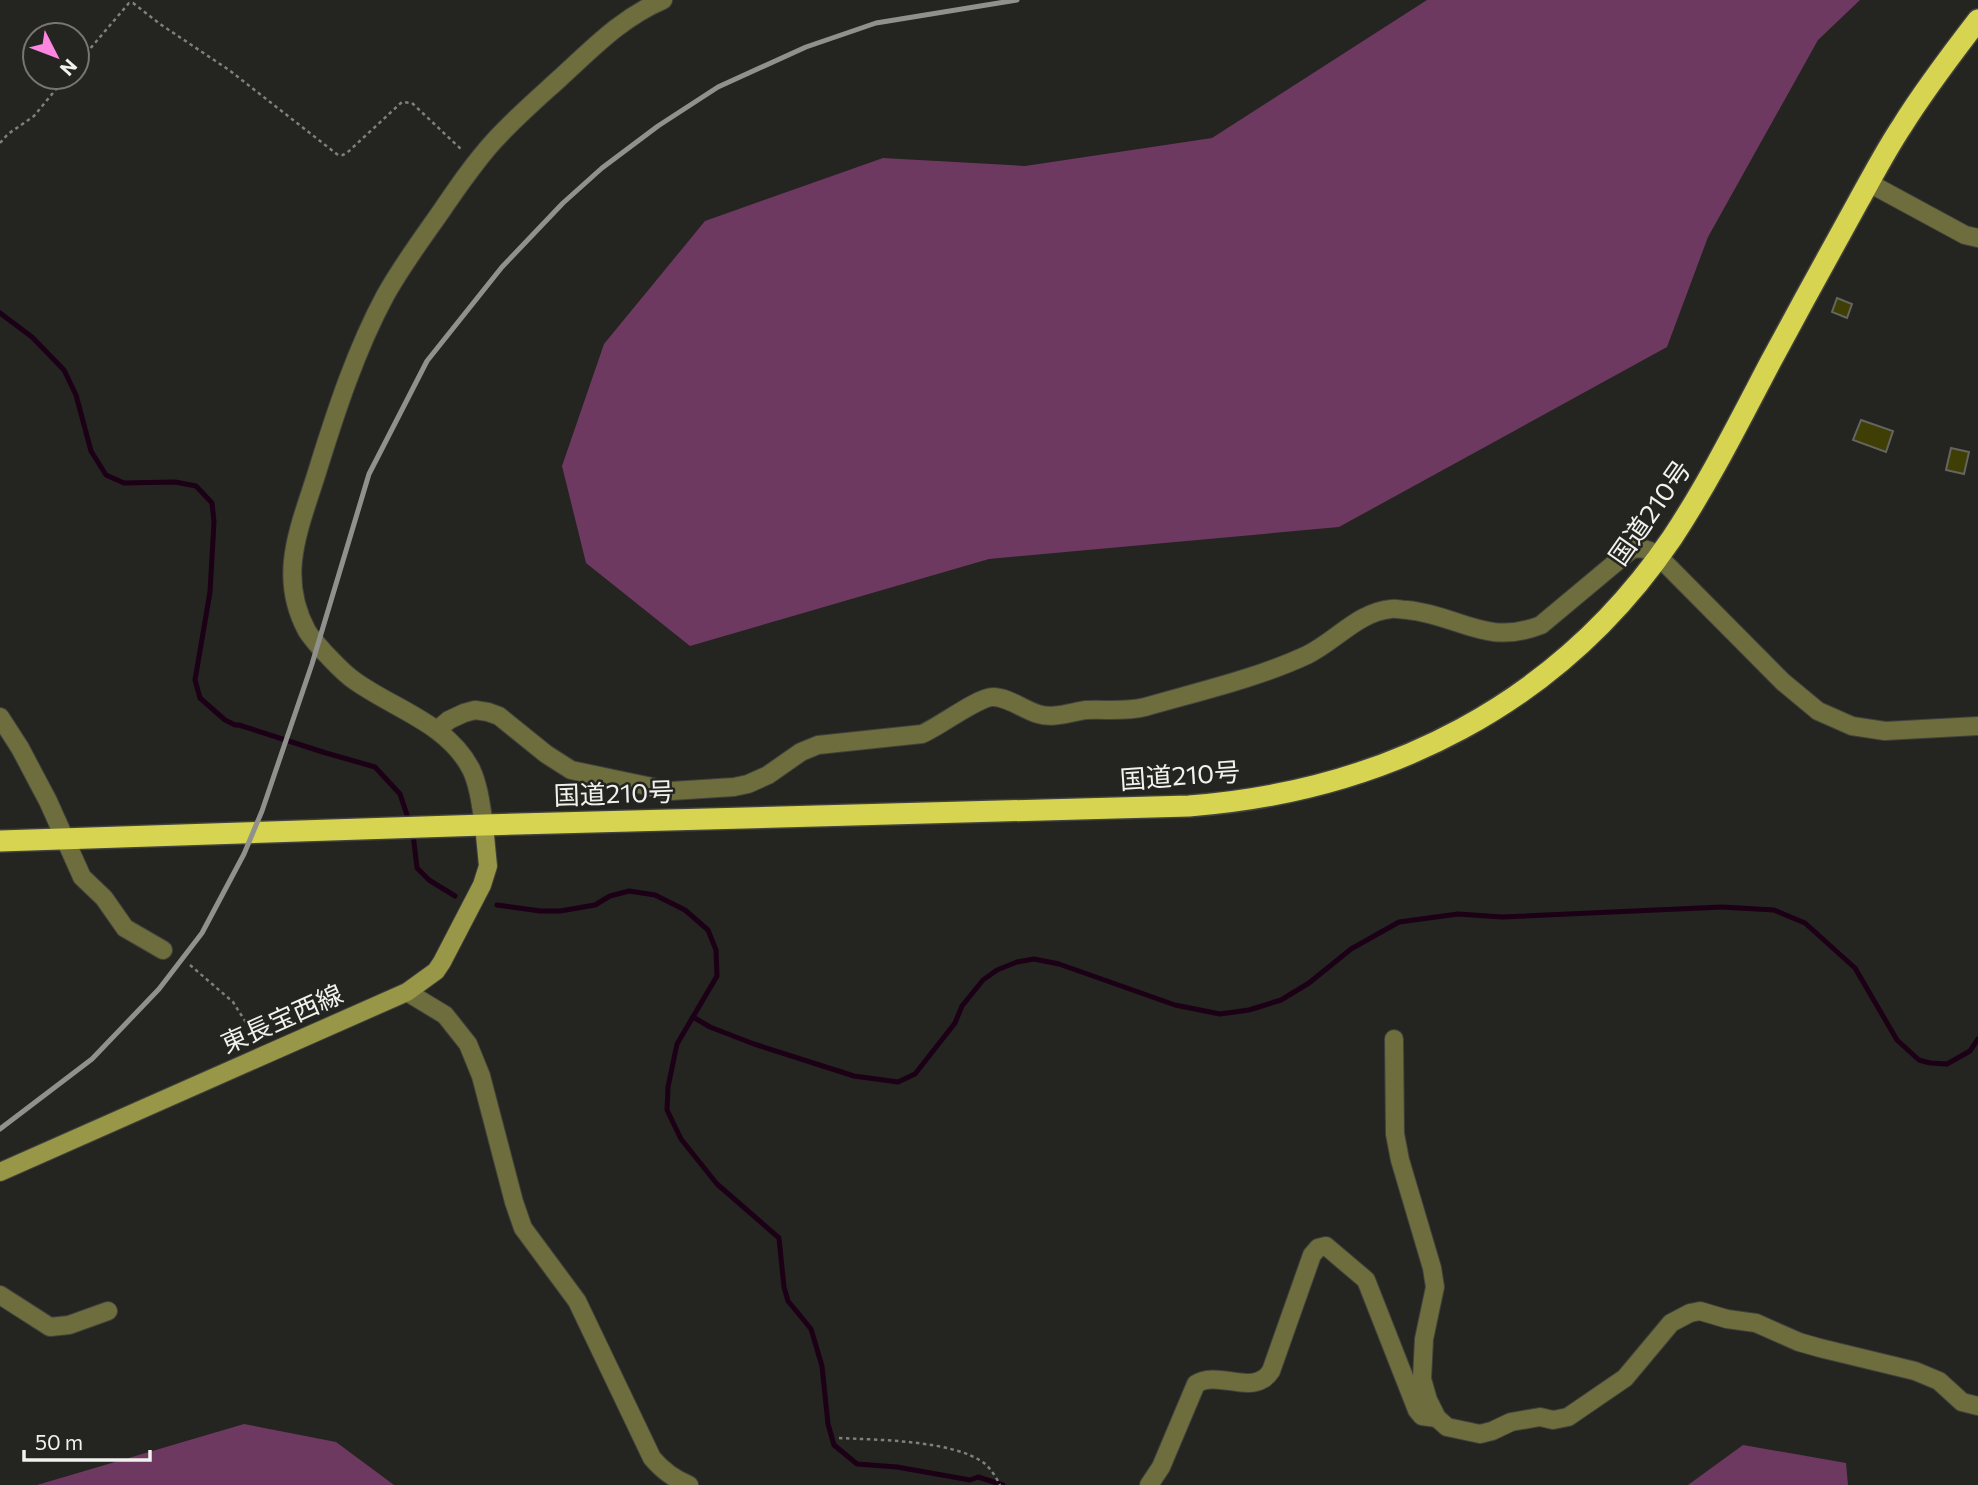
<svg xmlns="http://www.w3.org/2000/svg" width="1978" height="1485" viewBox="0 0 1978 1485" font-family="Commissioner,'Noto Sans JP',sans-serif">
<style>
.forest{fill:#6d3961}
.lines{fill:none;stroke-linecap:round;stroke-linejoin:round}
.stream{stroke:#1c0016;stroke-width:5}
.building{fill:#3f3e04;stroke:#656560;stroke-width:2}
.street-casing{stroke:#41413d;stroke-width:20}
.secondary-casing{stroke:#41413d;stroke-width:20}
.highway-casing{stroke:#41413d;stroke-width:24}
.path{stroke:#7f7f7b;stroke-width:2.5;stroke-dasharray:3.5 3.5;stroke-linecap:butt}
.street{stroke:#6e6d3d;stroke-width:18}
.secondary{stroke:#989747;stroke-width:18}
.highway{stroke:#d6d450;stroke-width:21}
.rail{stroke:#90908d;stroke-width:5}
.labels{text-anchor:middle;stroke-width:5;stroke-linejoin:round;paint-order:stroke}
.street-label{font-size:26px;fill:#f1f1ee;stroke:#242420}
</style>
<rect width="100%" height="100%" fill="#242420"/>
<g class="forest">
<path d="M1427 0H1860L1818 40 1708 237 1667 347 1339 527 989 559 690 646 586 563 562 466 604 344 705 221 883 158 1025 166 1212 138Z"/>
<path d="M244 1424 336 1442 394 1485H37Z"/>
<path d="M1743 1445 1846 1463 1848 1485H1688Z"/>
</g>
<g class="lines">
<g class="stream">
<path d="M0 313 32 337 64 370 76 395 91 451 106 475 124 483 175 482 196 486 212 503 214 522 210 592 195 680 200 698 225 720 235 725H239L326 753 375 767 400 794 409 821"/>
<path d="M413 834 417 868 429 880 455 896"/>
<path d="M497 905 540 911H560L595 905 610 896 629 891 655 895 685 910 708 930 716 950 717 976 677 1044 668 1087 667 1110 681 1139 717 1184 779 1238 784 1287 788 1301 811 1329 822 1366 828 1424 834 1445 857 1464 897 1467 970 1480 978 1477 1003 1485"/>
<path d="M693 1017 710 1027 754 1044 854 1076 898 1082 915 1074 955 1023 962 1006 983 980 997 970 1017 962 1034 959 1059 964 1175 1005 1220 1014 1249 1010 1281 1000 1309 983 1351 949 1399 922 1458 914 1502 917 1722 907 1774 910 1805 923 1855 968 1897 1040 1919 1060 1930 1063 1947 1064 1970 1051 1978 1039"/>
</g>
</g>
<g class="building">
<path d="M1837 298 1852 304 1847 318 1832 312Z"/>
<path d="M1861 420 1893 431 1886 452 1853 440Z"/>
<path d="M1951 448 1969 452 1964 474 1946 470Z"/>
</g>
<g class="lines">
<defs>
<g id="street">
<path d="M1869 183 1965 235 1978 238"/>
<path d="M0 717 20 748 48 801 82 877 104 898 125 928 163 950"/>
<path d="M437 730 449 720 464 713 475 710 488 712 499 716 546 754 571 770 671 791 734 787 748 784 768 775 801 752 818 745 922 734C939 727 978 697 993 697 1008 697 1024 710 1038 714 1053 719 1071 712 1086 710 1107 709 1124 712 1145 707 1197 692 1258 678 1307 655 1336 641 1358 612 1391 609 1396 608 1402 610 1407 610 1459 615 1486 647 1541 625L1632 549C1646 547 1653 551 1663 561L1783 682 1818 711 1852 726 1885 731 1978 726"/>
<path d="M484 825C481 806 479 786 471 769 447 723 394 709 355 681 343 673 334 662 324 652 318 645 312 639 307 631 276 574 301 525 318 469 336 411 356 350 385 296 401 267 421 240 440 213 457 188 474 163 494 141 514 119 537 99 559 79 593 48 621 18 663 0"/>
<path d="M407 992 445 1015 468 1044 481 1076 514 1202 523 1228 577 1301 652 1458C663 1471 674 1479 689 1485"/>
<path d="M1394 1039 1395 1134 1400 1160 1432 1268 1435 1287 1424 1339 1422 1379 1428 1400 1437 1418 1447 1427 1480 1434 1492 1431 1511 1422 1540 1417 1553 1420 1568 1417 1625 1378 1671 1323 1690 1313 1700 1311 1727 1319 1756 1323 1799 1342 1820 1348 1915 1371 1939 1381 1962 1402 1978 1406"/>
<path d="M0 1295 50 1327 69 1325 108 1311"/>
<path d="M1149 1485 1161 1467 1196 1384C1215 1371 1245 1391 1263 1379 1267 1377 1269 1374 1271 1371L1312 1255 1318 1248 1326 1246 1366 1280 1417 1410 1422 1416 1437 1418"/>
</g>
<path id="secondary" d="M0 1172 407 992 436 971 442 962 482 885 488 866 484 825"/>
<path id="highway" d="M0 841 484 825 1189 806C1386 791 1559 704 1672 538 1709 482 1739 422 1770 363 1799 309 1828 256 1858 202 1872 177 1886 150 1902 126 1925 89 1951 55 1978 20"/>
</defs>
<use href="#street" class="street-casing"/>
<use href="#secondary" class="secondary-casing"/>
<use href="#highway" class="highway-casing"/>
<g class="path">
<path d="M77 64 129 3H133L160 24 229 70 338 155H343L349 151 402 102 412 103 463 151"/>
<path d="M0 143 8 134 34 116 66 77"/>
<path d="M190 965 233 1002 257 1040"/>
<path d="M839 1438C877 1440 953 1440 984 1463 991 1469 996 1477 1000 1485"/>
</g>
<use href="#street" class="street"/>
<use href="#secondary" class="secondary"/>
<use href="#highway" class="highway"/>
<path class="rail" d="M0 1129 92 1059 159 989 202 933 244 854 262 811 312 664 369 474 427 361 502 267 563 203 602 168 658 126 718 87 806 47 876 23 1017 0"/>
</g>
<g class="labels">
<g class="street-label">
<text transform="translate(1650 513) rotate(-55)" y="9">国道210号</text>
<text transform="translate(1180 776) rotate(-4)" y="9">国道210号</text>
<text transform="translate(614 794) rotate(-2)" y="9">国道210号</text>
<text transform="translate(282 1019) rotate(-24)" y="9">東長宝西線</text>
</g>
</g>
<g transform="translate(56 56) rotate(132)"><circle r="33" fill="#242420" stroke="#767672" stroke-width="2"/>
<path d="M0-5L12 26L0 18L-12 26Z" fill="#fd86e1"/>
<text y="-10" font-size="19" font-weight="bold" text-anchor="middle" fill="#f1f1ee">N</text>
</g>
<path d="M24 1450v10h126v-10" fill="none" stroke="#f1f1ee" stroke-width="3.5"/>
<text x="35" y="1450" font-size="21" fill="#f1f1ee" stroke="#242420" stroke-width="5" paint-order="stroke">50 m</text>
</svg>
